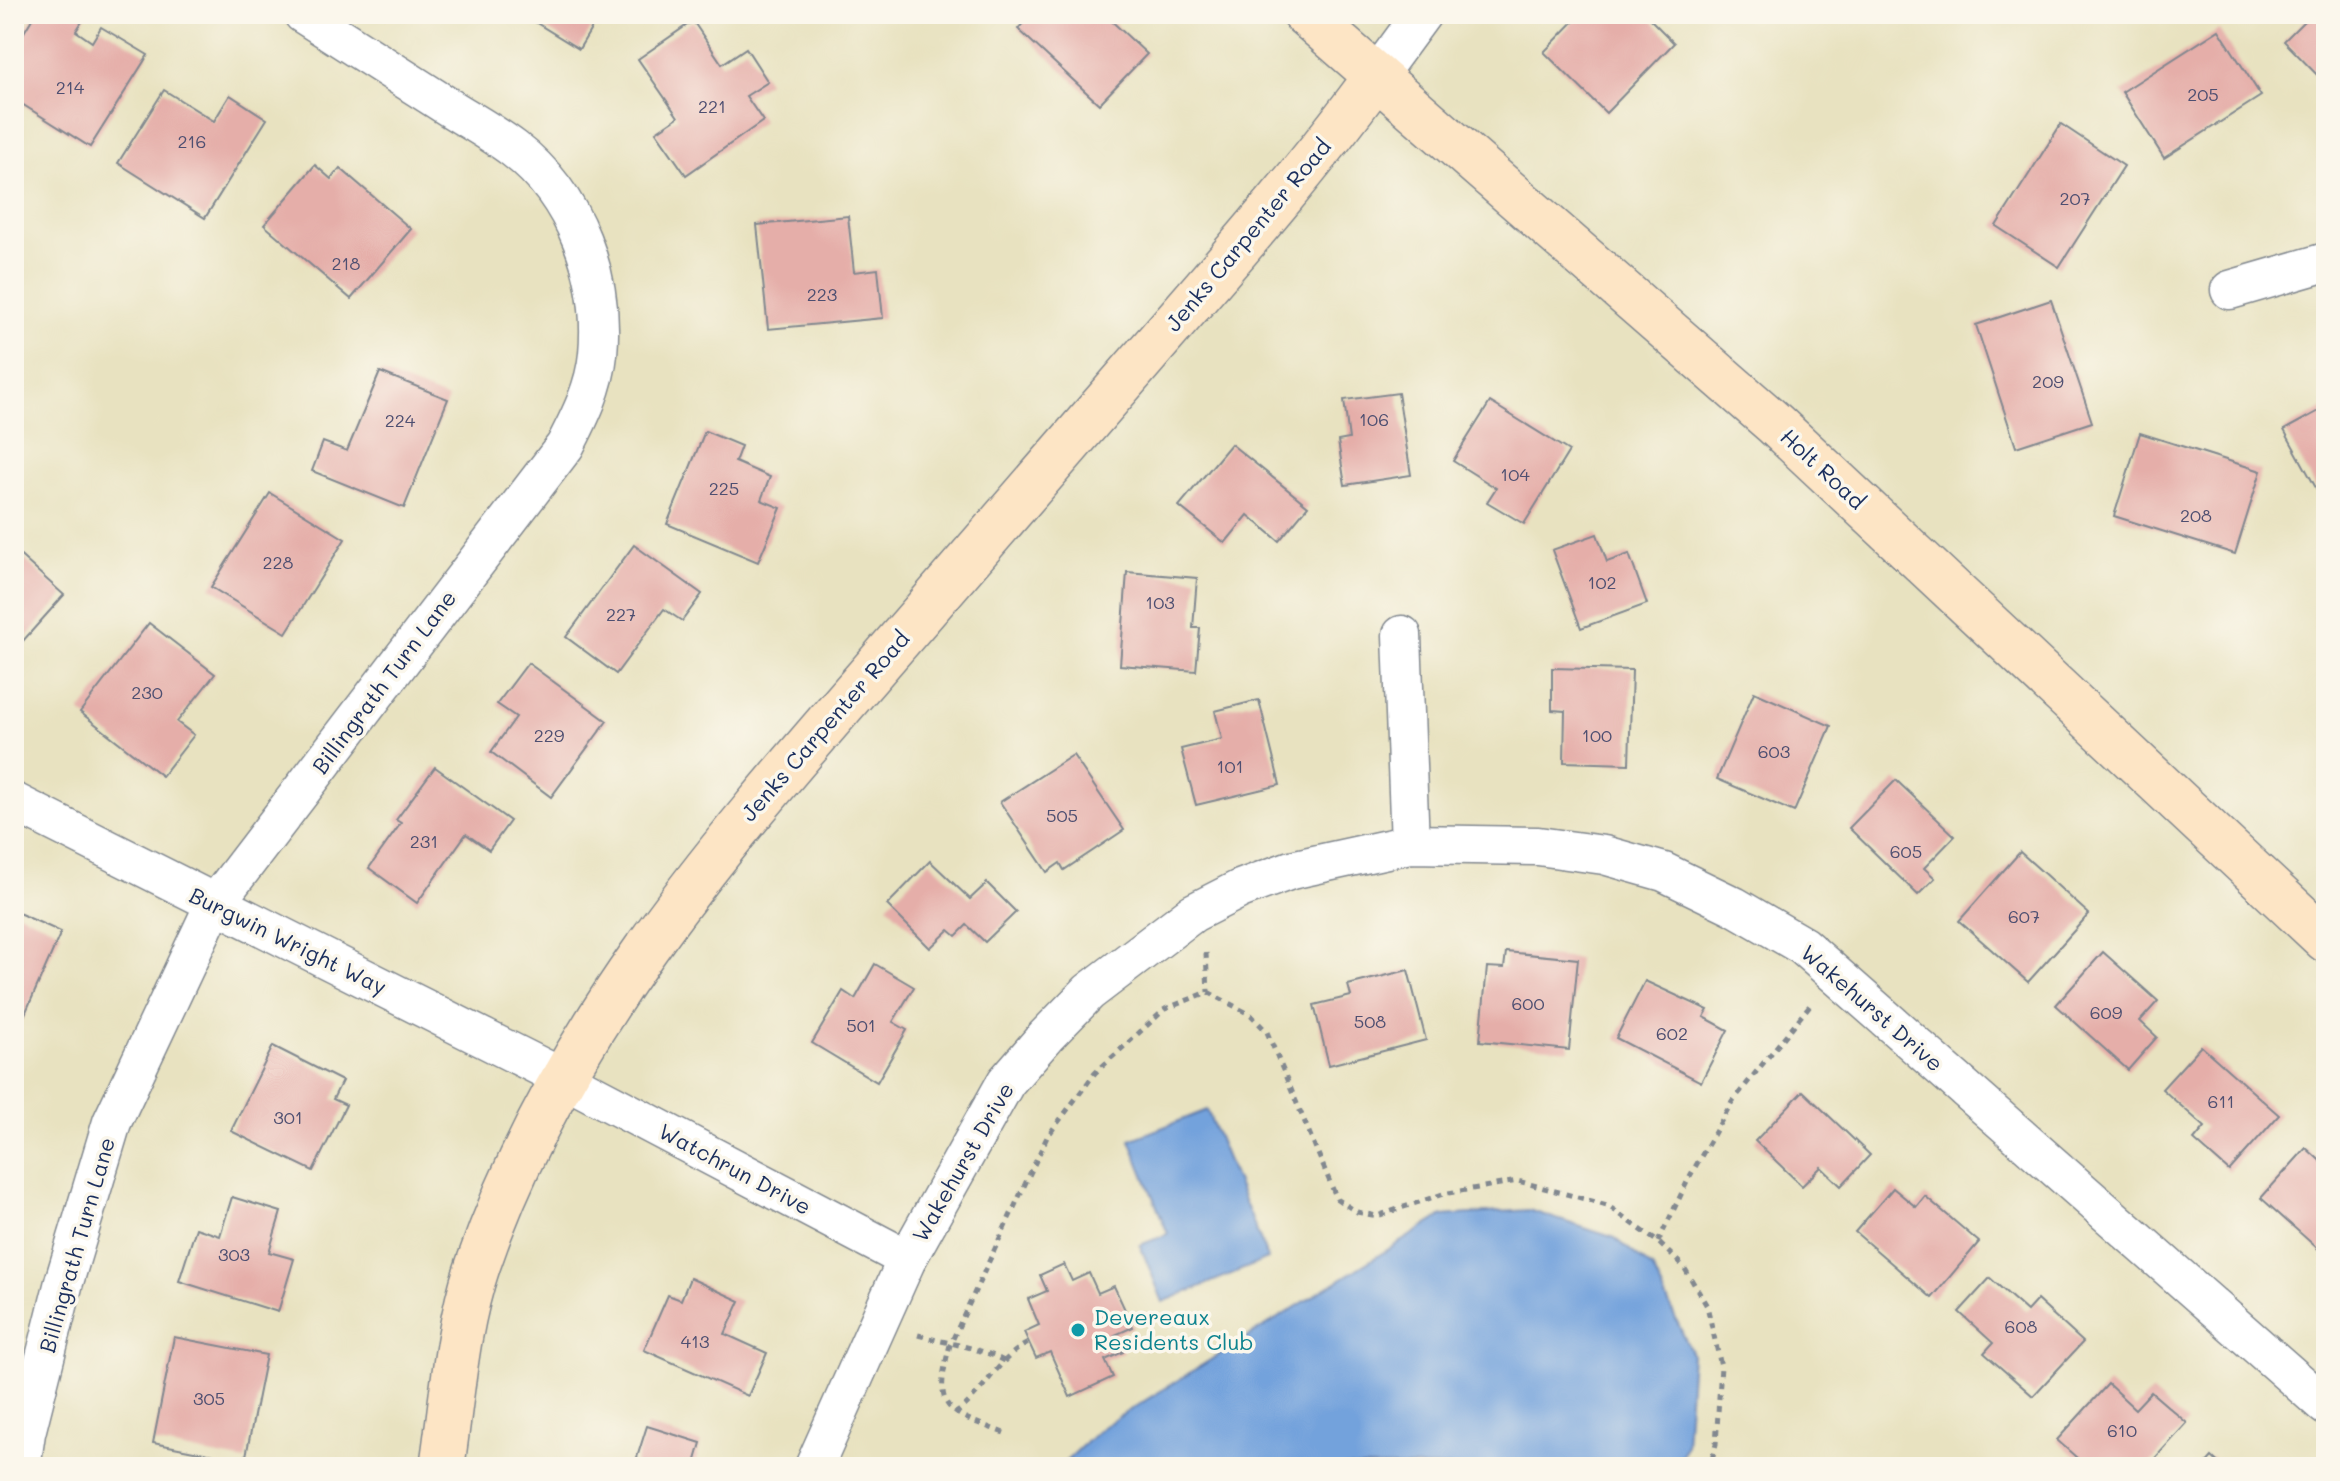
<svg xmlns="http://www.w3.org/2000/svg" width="2340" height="1481" viewBox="0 0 2340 1481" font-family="Mali,sans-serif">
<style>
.water{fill:#73a2dc;stroke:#47689d;stroke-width:2}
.building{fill:#e5aea9}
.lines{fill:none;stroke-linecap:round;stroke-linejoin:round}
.street-casing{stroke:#82888f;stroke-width:41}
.secondary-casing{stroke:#82888f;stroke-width:47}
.path{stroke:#82888f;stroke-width:5;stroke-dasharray:6 6;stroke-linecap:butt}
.street{stroke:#fff;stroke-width:38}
.secondary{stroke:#fde5c5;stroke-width:44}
.culture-dot{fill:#0f9aa8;stroke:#fbf7ec;stroke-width:3}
.labels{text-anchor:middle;stroke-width:7;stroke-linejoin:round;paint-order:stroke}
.number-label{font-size:18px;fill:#4e4f71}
.street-label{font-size:22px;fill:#1b2f5e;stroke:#fbf7ec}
.culture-label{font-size:22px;fill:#0d838f;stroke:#fbf7ec;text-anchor:start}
</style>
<rect width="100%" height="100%" fill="#fbf7ec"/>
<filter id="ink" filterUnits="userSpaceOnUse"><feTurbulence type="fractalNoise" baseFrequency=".0125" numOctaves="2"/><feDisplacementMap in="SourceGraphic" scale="16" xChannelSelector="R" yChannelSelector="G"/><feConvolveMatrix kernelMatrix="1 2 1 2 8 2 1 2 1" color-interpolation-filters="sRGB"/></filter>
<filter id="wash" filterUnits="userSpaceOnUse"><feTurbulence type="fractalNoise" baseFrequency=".006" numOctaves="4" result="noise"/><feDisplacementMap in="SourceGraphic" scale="32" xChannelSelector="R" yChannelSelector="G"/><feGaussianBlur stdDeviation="1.8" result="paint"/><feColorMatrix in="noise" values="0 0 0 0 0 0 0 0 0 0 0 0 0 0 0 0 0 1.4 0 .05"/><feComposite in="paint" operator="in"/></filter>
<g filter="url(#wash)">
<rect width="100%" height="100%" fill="#e8e2c0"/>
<g class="water">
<path d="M1207 1110 1268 1259 1163 1302 1140 1245 1168 1234 1130 1140Z"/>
<path d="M1529 1210 1615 1238 1653 1269 1692 1354 1686 1445 1677 1467H1060L1101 1428 1442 1216Z"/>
</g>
<g id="blocks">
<g class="building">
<path d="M35 14H87L76 31 92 42 101 27 148 55 90 147 14 99V76L21 65 14 60V49Z"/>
<path d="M522 14H600L579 49Z"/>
<path d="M1031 14H1104L1147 54 1099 104 1018 29Z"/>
<path d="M1581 14H1645L1674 43 1606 113 1544 52Z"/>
<path d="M2311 14H2326V84L2284 41Z"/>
<path d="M693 21 722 64 746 48 768 82 746 96 763 121 686 175 656 132 678 117 638 59Z"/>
<path d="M2219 30 2261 96 2164 158 2122 92Z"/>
<path d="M164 90 214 121 230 95 267 119 205 218 118 163Z"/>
<path d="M2061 124 2124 166 2059 267 1996 226Z"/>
<path d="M315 165 331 179 340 168 411 229 351 299 264 225Z"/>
<path d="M848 216 854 272 878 269 883 318 768 329 757 225Z"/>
<path d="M2051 300 2092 422 2016 447 1976 325Z"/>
<path d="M380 372 448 399 404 508 312 471 323 442 347 451Z"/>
<path d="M1398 393 1411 475 1345 485 1338 441 1349 439 1344 400Z"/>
<path d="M1490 402 1569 451 1524 524 1487 502 1496 488 1453 461Z"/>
<path d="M2326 407V506L2284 430Z"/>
<path d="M705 431 741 446 735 462 770 477 761 500 781 508 758 562 667 524Z"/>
<path d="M2140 433 2261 471 2235 554 2114 516Z"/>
<path d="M1231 444 1308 506 1279 541 1248 515 1225 543 1179 506Z"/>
<path d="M270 493 345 539 286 633 211 587Z"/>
<path d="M1597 534 1607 562 1629 554 1647 604 1581 628 1552 550Z"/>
<path d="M634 545 702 594 682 621 664 609 616 674 566 637Z"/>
<path d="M14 550 64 595 14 651Z"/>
<path d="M1127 572 1197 578 1193 628H1200L1196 671 1120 665Z"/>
<path d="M149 623 215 674 177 722 194 735 162 776 80 712Z"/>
<path d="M528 663 607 721 551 797 491 752 516 717 497 704Z"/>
<path d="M1552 668 1632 670 1629 764 1564 762 1565 711 1552 710Z"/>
<path d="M1754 692 1831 726 1794 812 1717 779Z"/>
<path d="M1259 700 1280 785 1196 805 1181 749 1222 739 1215 711Z"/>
<path d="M1073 755 1124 830 1064 870 1060 863 1047 872 1000 802Z"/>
<path d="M435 767 510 821 489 850 466 834 417 903 369 868 401 823 396 820Z"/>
<path d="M1896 780 1955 836 1924 868 1935 878 1918 895 1849 828Z"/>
<path d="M2020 852 2089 914 2028 982 1959 921Z"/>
<path d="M930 861 970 899 987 883 1016 912 985 942 967 925 956 936 949 930 930 948 887 905Z"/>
<path d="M14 911 61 932 14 1039Z"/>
<path d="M1506 952 1578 959 1569 1050 1480 1041 1487 967 1504 968Z"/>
<path d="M2103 952 2158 1001 2140 1021 2157 1037 2128 1070 2056 1005Z"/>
<path d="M875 964 914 987 893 1022 907 1030 877 1082 812 1043 843 991 855 999Z"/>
<path d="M1408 970 1426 1040 1329 1065 1314 1005 1351 996 1348 985Z"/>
<path d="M1645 981 1708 1010 1704 1017 1728 1030 1701 1082 1616 1038Z"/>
<path d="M273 1046 342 1081 333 1099 346 1105 313 1171 231 1131Z"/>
<path d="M2201 1046 2279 1115 2229 1171 2194 1140 2205 1127 2162 1089Z"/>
<path d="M1803 1091 1870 1155 1841 1186 1821 1167 1802 1186 1755 1141Z"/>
<path d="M2306 1148 2326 1166V1256L2261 1198Z"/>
<path d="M1893 1188 1916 1207 1925 1196 1979 1242 1932 1298 1855 1232Z"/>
<path d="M232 1197 281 1212 269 1252 294 1259 278 1312 179 1281 196 1228 220 1236Z"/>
<path d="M1064 1264 1072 1281 1089 1273 1098 1293 1114 1286 1133 1327 1115 1335 1123 1352 1105 1360 1113 1377 1070 1397 1050 1352 1036 1358 1024 1332 1039 1325 1028 1299 1047 1291 1040 1275Z"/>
<path d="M690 1278 740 1301 725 1334 767 1353 748 1396 644 1350 668 1295 681 1300Z"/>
<path d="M1990 1278 2027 1311 2037 1300 2083 1342 2033 1396 1984 1353 1993 1343 1959 1312Z"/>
<path d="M174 1337 266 1355 245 1461 153 1443Z"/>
<path d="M2108 1384 2135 1409 2151 1392 2187 1423 2147 1467H2087L2057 1440Z"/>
<path d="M647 1426 701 1443 694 1467H634Z"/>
<path d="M2212 1457 2223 1467H2203Z"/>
</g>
</g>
</g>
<g filter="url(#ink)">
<use href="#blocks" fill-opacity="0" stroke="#82888f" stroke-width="2"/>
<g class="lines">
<defs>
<g id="street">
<path d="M1375 78 1422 14"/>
<path d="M2230 290 2326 262"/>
<path d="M1402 635 1410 844"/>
<path d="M14 802 563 1078 907 1259"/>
<path d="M21 1467 26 1433 64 1282 112 1122 214 905 565 446C580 417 595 387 598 354 605 278 576 196 514 149 493 133 469 120 447 106 399 75 351 45 303 14"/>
<path d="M814 1467 907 1259 1006 1082 1046 1036 1089 992 1193 913 1240 889 1291 870 1410 844 1538 846 1604 855 1664 872 1734 906 1803 946 2326 1406"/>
</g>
<g id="secondary">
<path d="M1305 14 1775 424 2326 940"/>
<path d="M442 1467C452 1401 456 1329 478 1265 556 1037 711 856 867 677 960 570 1053 462 1147 354 1225 264 1305 174 1375 78"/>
</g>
</defs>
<use href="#street" class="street-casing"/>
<use href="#secondary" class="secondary-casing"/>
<g class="path">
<path d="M1206 953 1208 992"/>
<path d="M1658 1242 1690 1176 1732 1102 1810 1005"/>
<path d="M918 1335C948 1344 977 1346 1004 1361"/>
<path d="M955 1414C984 1393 997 1359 1028 1343"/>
<path d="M1004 1433C946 1411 932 1411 950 1345L1047 1137 1095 1073 1165 1009 1208 992 1251 1015 1267 1032 1337 1199 1357 1212 1377 1216 1443 1194 1518 1181 1607 1205 1658 1242 1684 1267 1707 1306 1721 1366 1716 1444 1710 1467"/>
</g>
<use href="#street" class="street"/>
<use href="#secondary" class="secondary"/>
</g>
</g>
<circle class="culture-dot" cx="1078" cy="1330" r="8"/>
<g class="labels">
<g class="number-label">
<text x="70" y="94">214</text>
<text x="2203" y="101">205</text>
<text x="712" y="113">221</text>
<text x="192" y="148">216</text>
<text x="2075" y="205">207</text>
<text x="346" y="270">218</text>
<text x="822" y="301">223</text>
<text x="2048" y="388">209</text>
<text x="1374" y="426">106</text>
<text x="400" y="427">224</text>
<text x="1515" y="481">104</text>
<text x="724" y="495">225</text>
<text x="2196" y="522">208</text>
<text x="278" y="569">228</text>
<text x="1602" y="589">102</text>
<text x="1160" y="609">103</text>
<text x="621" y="621">227</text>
<text x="147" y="699">230</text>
<text x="549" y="742">229</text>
<text x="1597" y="742">100</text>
<text x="1774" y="758">603</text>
<text x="1230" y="773">101</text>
<text x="1062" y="822">505</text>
<text x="424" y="848">231</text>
<text x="1906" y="858">605</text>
<text x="2024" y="923">607</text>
<text x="1528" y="1010">600</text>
<text x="2106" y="1019">609</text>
<text x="1370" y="1028">508</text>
<text x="861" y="1032">501</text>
<text x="1672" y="1040">602</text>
<text x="2221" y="1108">611</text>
<text x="288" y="1124">301</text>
<text x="234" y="1261">303</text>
<text x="2021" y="1333">608</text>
<text x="695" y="1348">413</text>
<text x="209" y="1405">305</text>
<text x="2122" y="1437">610</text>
</g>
<g class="street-label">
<text transform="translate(1248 235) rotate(-50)" y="8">Jenks Carpenter Road</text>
<text transform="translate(1823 469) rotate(43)" y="8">Holt Road</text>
<text transform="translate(384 682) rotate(-53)" y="8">Billingrath Turn Lane</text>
<text transform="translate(825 726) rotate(-49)" y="8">Jenks Carpenter Road</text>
<text transform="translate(288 941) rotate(26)" y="8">Burgwin Wright Way</text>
<text transform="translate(1872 1008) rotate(41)" y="8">Wakehurst Drive</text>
<text transform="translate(963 1162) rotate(-60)" y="8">Wakehurst Drive</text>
<text transform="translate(735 1169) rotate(28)" y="8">Watchrun Drive</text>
<text transform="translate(77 1245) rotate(-74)" y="8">Billingrath Turn Lane</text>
</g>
<g class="culture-label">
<text x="1094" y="1325">Devereaux<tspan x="1094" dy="25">Residents Club</tspan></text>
</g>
</g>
<rect width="2340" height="1481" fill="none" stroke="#fbf7ec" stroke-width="48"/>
</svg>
